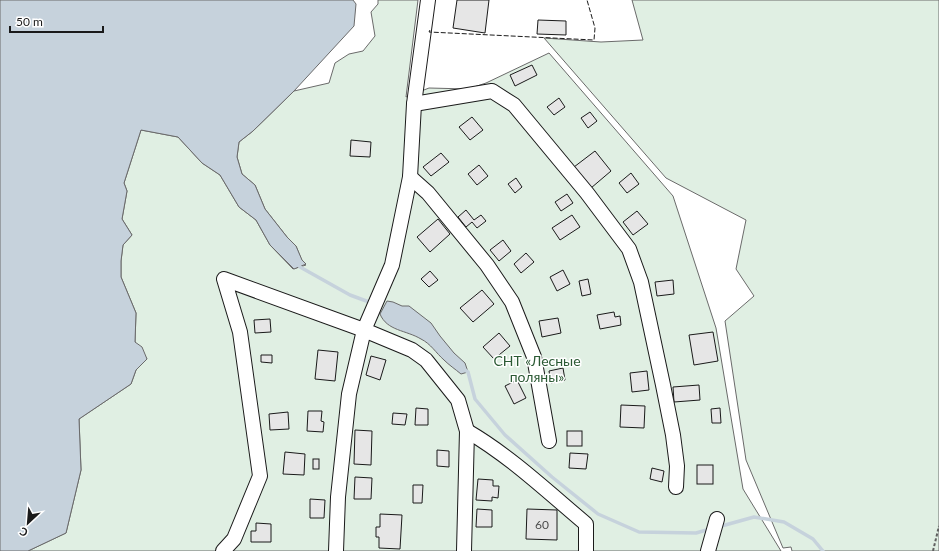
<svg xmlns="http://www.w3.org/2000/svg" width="939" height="551" viewBox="0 0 939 551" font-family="Lato,sans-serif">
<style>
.green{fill:#e0efe3;stroke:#6a6a6a}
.water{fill:#c6d2dc;stroke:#6a6a6a}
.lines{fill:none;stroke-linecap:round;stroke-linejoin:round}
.stream{stroke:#c6d2dc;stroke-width:3.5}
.building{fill:#e6e6e6;stroke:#1a1a1a}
.minor-casing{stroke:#1a1a1a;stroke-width:16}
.path{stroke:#5f5f5f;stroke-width:2;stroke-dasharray:3 2;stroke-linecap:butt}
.minor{stroke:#fff;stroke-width:14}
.fence{stroke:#1a1a1a;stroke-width:1;stroke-dasharray:5 2;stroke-linecap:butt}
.labels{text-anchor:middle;stroke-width:3;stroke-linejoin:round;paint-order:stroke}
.number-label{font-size:12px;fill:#4d4d4d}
.park-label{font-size:14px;fill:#2b5a34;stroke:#fff}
</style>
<rect width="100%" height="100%" fill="#fff"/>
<g class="green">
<path d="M378 0H418L406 97 429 88 468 89 486 83 549 53 673 196 716 328 743 489 781 551H28L66 533 81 470 79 419 131 384 136 370 147 359 135 342 136 313 121 277V261L123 245 132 235 122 219 127 191 124 183 141 130 178 137 202 163 220 175 239 207 256 220 270 245 293 269 306 265 302 261 296 246 287 237 265 209 255 185 242 174 237 157 239 142 253 131 294 91 329 83 335 63 349 54 363 51 375 36 371 12 378 4Z"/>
<path d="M632 0H939V551H792L791 547 783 548 746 460 725 321 754 296 736 269 746 220 666 178 544 38 601 42 643 40Z"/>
</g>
<g class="water">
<path d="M0 0H353L356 4 354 26 294 91 253 131 239 142 237 157 242 174 255 185 265 209 287 237 296 246 302 260 306 264 294 269 270 245 256 220 239 207 220 175 202 163 178 137 141 130 124 183 127 191 122 219 132 235 123 245 121 261V277L136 313 135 342 142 347 147 359 136 370 131 384 79 419 81 470 66 533 28 551H0Z"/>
<path d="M387 301 393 302 402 306H409L431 323 440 336 454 353 465 363 468 372 461 374C455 369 449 365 444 360 436 353 431 344 421 339 406 330 387 331 380 314Z"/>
</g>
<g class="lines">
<g class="stream">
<path d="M298 264 300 267 350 295 369 302"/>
<path d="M465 370 468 372 475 399 505 435 552 477 598 514 639 532 696 533 710 529"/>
<path d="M718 527 754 517 784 522 813 539 823 551"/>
</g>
</g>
<g class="building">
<path d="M457 0H489L485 33 453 28Z"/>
<path d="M538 20 566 21V35L537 34Z"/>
<path d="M532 65 537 75 515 86 510 75Z"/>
<path d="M559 98 565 107 554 115 547 107Z"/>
<path d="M590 112 597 121 588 128 581 118Z"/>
<path d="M472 117 483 130 470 140 459 127Z"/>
<path d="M351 140 371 142 370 157 350 156Z"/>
<path d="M595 151 611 171 591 188 574 167Z"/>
<path d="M441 153 449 162 431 176 423 167Z"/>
<path d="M479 165 488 176 477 185 468 174Z"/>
<path d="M631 173 639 184 627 193 619 183Z"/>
<path d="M516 178 522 187 515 193 508 184Z"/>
<path d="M567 194 573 203 561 211 555 202Z"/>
<path d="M466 210 474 220 481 215 486 221 477 228 472 222 466 227 458 217Z"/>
<path d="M637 211 648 224 633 235 623 222Z"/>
<path d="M572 215 580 227 560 240 552 228Z"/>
<path d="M438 219 450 234 430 252 417 237Z"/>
<path d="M503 240 511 251 499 261 490 250Z"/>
<path d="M526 253 534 262 521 273 514 264Z"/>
<path d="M563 270 570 284 557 291 550 277Z"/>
<path d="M430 271 438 280 429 287 421 279Z"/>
<path d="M588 279 591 294 582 296 579 281Z"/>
<path d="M673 280 674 294 657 296 655 282Z"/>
<path d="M482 290 494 304 473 322 460 308Z"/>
<path d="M614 312 615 317 620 316 621 325 600 329 597 315Z"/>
<path d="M558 318 561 333 542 337 539 321Z"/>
<path d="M270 319 271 332 255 333 254 320Z"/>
<path d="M713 332 718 361 694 365 689 335Z"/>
<path d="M499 333 510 346 494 359 483 347Z"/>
<path d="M318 350 338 352 335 381 315 379Z"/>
<path d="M261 355H272V363L261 362Z"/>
<path d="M371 356 386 360 380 380 366 375Z"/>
<path d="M563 368 565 380 551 383 549 371Z"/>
<path d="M647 371 649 390 632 392 630 373Z"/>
<path d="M517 380 526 398 514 404 505 386Z"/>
<path d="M699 385 700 400 674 402 673 387Z"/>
<path d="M621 405 645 406 644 428 620 427Z"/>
<path d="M416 408 428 409V425H415Z"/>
<path d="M720 408 721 423H712L711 409Z"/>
<path d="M308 411H322L321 421 324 422 323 432 307 431Z"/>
<path d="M288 412 289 429 270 430 269 414Z"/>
<path d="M393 413 407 414 405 425 392 424Z"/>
<path d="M355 430 372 431 371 465 354 464Z"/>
<rect x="567" y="431" width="15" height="15"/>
<path d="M437 450 449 451V467L437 466Z"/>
<path d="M285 452 305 454 304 475 283 474Z"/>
<path d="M570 453 588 454 586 469 569 468Z"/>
<rect x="313" y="459" width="6" height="10"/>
<rect x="697" y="465" width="16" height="19"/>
<path d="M652 468 664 471 662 482 650 479Z"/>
<path d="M355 477 372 478 371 499H354Z"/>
<path d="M478 479 493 480V486H499L498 498 492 497V501L476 500Z"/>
<path d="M413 485H423L422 503H413Z"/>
<path d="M310 499 325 500 324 518H310Z"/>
<path d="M477 509 492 510V527H476Z"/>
<path d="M527 509 557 510V540L526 539Z"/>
<path d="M380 514 402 515 400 549 379 548V537H376V527H380Z"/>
<path d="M256 523 271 524V542H251V531H256Z"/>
</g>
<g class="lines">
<defs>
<g id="minor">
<path d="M414 104 492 91 514 105 587 193 629 249 641 282 663 385 673 435 677 466 676 487"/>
<path d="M410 177 428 193 487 265 512 302 534 357 549 441"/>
<path d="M467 431C510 456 548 492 586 524V551"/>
<path d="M223 551 234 539 260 476 240 332 224 279 364 330 412 350 426 360 458 400 467 431 464 551"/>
<path d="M336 551 338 497 349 394 364 330 392 265 410 177 414 104 428 0"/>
<path d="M708 551 717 519"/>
</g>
</defs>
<use href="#minor" class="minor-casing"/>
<path class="path" d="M933 551 939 526"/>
<use href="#minor" class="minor"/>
<path class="fence" d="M430 30 429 32 594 40 595 28 587 0"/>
</g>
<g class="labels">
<g class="number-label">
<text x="542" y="529">60</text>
</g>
<g class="park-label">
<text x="537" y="366">СНТ «Лесные<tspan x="537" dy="16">поляны»</tspan></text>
</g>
</g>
<g transform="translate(28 523) rotate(206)" stroke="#ffffff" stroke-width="3" paint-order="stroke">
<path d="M0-3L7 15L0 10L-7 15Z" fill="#1a1a1a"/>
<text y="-6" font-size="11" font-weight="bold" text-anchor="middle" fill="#1a1a1a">С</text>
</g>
<path d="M10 26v6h93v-6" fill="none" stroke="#1a1a1a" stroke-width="2"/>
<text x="16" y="26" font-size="12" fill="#1a1a1a" stroke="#ffffff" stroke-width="3" paint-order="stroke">50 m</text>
</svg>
